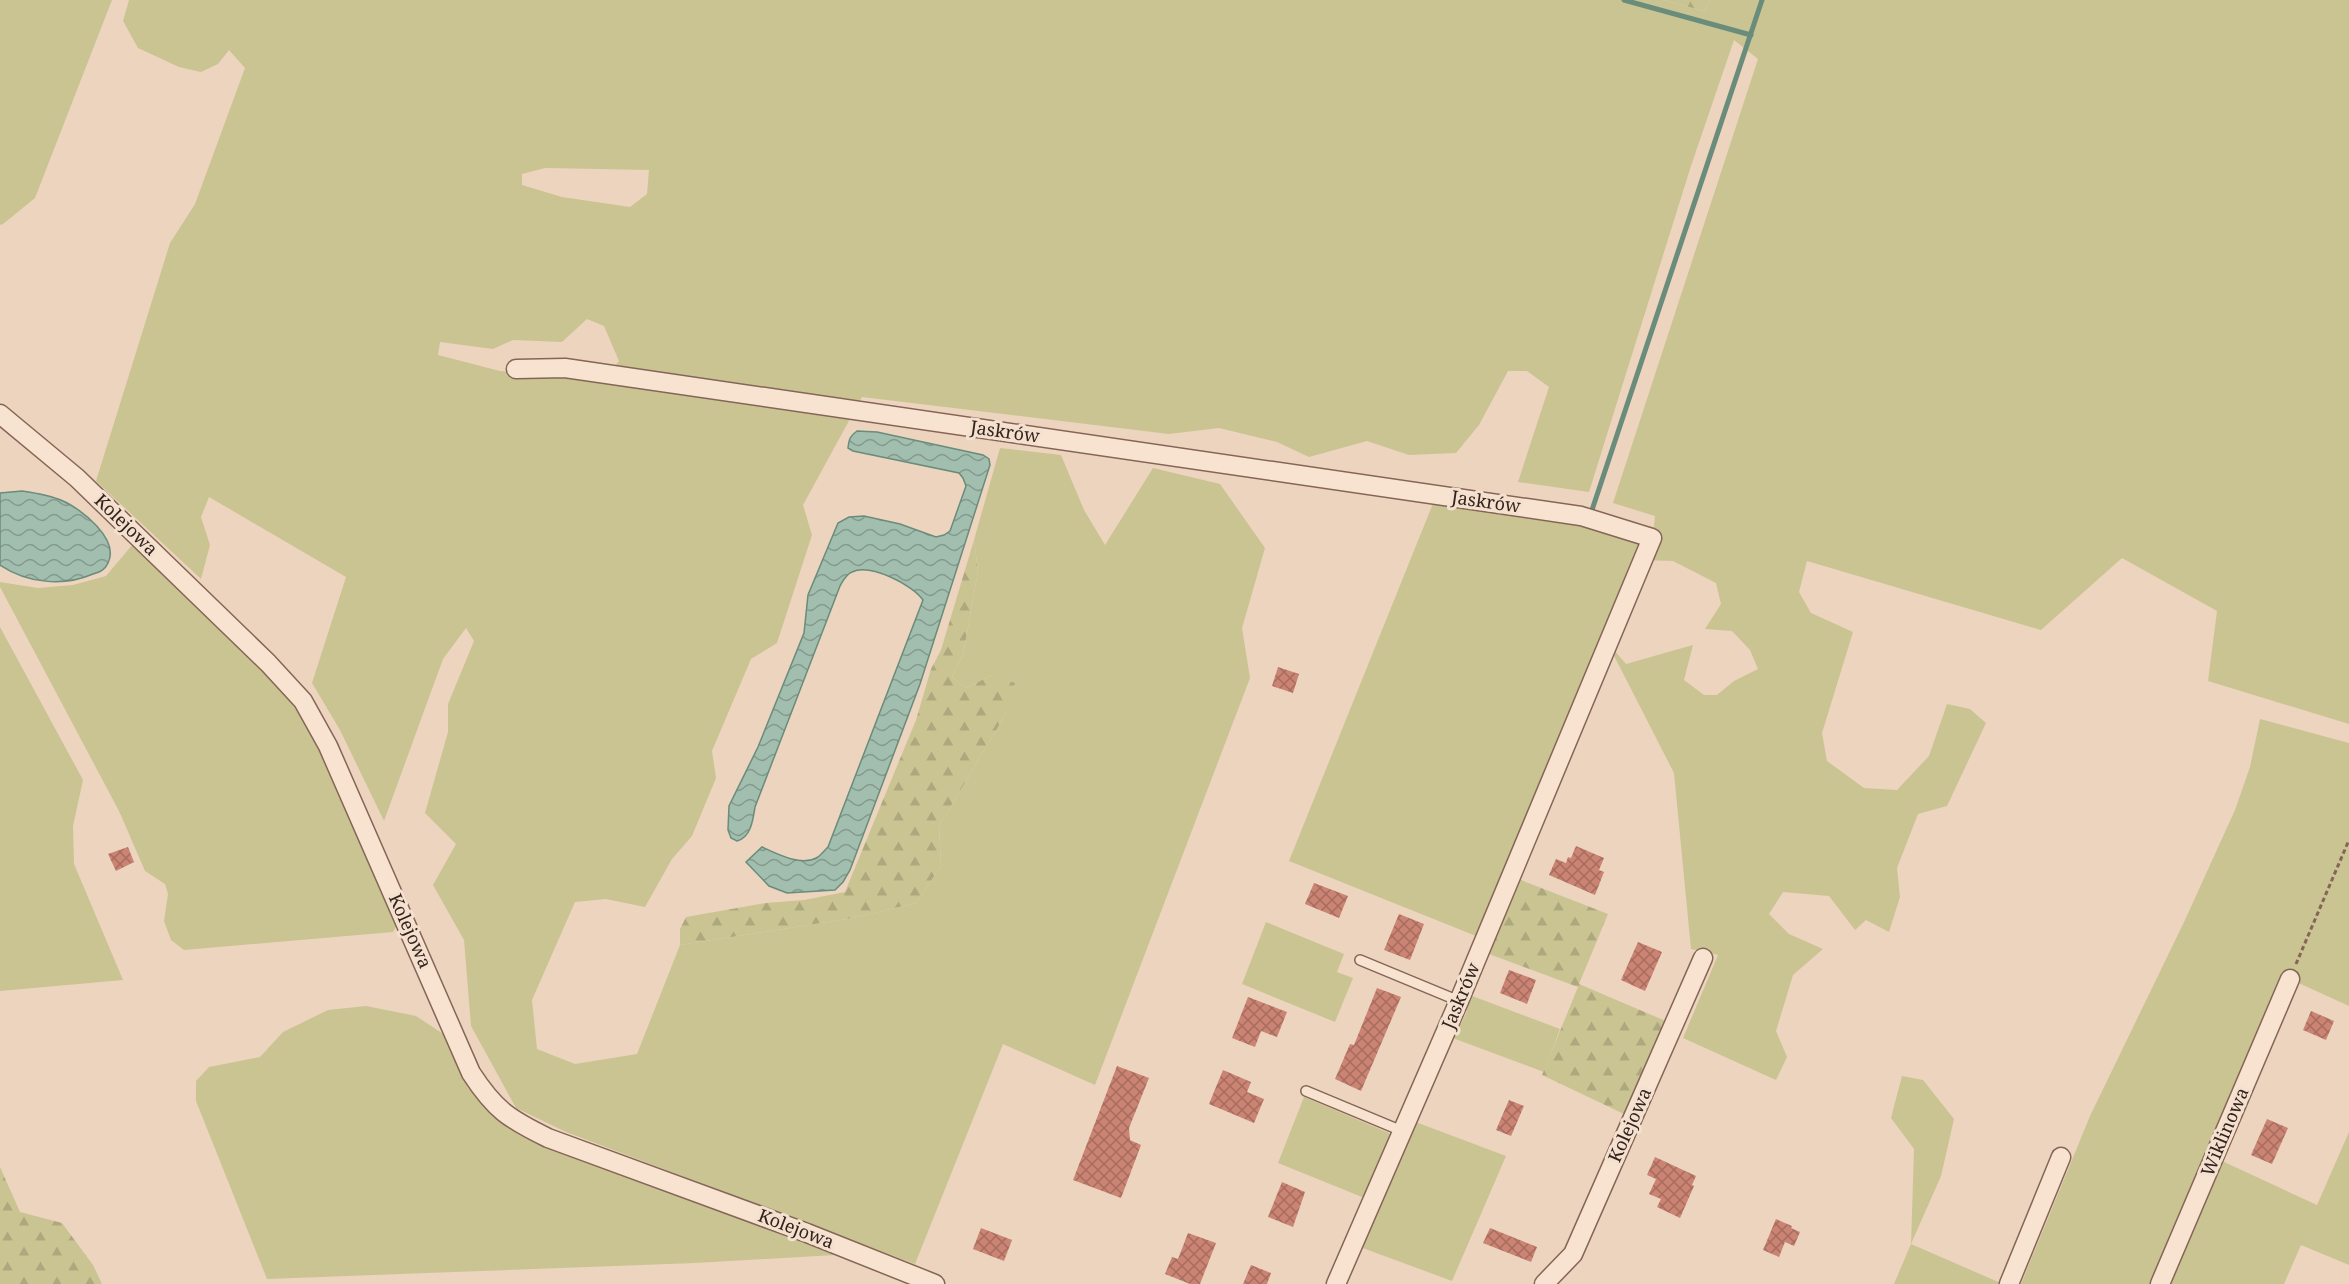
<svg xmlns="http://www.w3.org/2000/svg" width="2349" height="1284" viewBox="0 0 2349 1284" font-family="'Noto Serif',serif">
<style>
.green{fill:#cac493;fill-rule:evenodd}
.forest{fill:url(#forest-firs)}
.water{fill:url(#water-waves);stroke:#698c7b;stroke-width:1.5}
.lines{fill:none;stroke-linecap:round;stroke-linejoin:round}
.stream{stroke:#698c7b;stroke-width:5}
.building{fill:url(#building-cross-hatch)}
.lane-casing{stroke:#856557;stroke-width:12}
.street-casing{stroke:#856557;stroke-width:21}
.path{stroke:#856557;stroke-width:3;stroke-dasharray:4.5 3;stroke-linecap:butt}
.lane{stroke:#f8e3d1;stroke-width:9}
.street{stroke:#f8e3d1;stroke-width:18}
.labels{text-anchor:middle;stroke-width:6;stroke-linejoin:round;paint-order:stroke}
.street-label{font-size:18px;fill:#34221c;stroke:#f4e0ce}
</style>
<defs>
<pattern id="forest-firs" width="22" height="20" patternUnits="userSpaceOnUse" patternTransform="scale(1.5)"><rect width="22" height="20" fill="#cac493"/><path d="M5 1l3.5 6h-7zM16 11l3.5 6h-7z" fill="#aea87e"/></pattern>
<pattern id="water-waves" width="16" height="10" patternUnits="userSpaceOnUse" patternTransform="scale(1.5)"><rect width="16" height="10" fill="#a2beaf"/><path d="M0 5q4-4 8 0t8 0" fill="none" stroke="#859a8e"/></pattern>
<pattern id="building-cross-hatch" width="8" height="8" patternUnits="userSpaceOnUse" patternTransform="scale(1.5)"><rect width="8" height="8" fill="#cb8474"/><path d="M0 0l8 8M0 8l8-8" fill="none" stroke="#a66c5e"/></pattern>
</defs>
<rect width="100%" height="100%" fill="#edd4be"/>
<g class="green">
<path d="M0 0H112L35 198 3 224 0 225Z"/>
<path d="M129 0H1663L1704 11 1710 0H2349V724L2208 681 2217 611 2122 558 2041 630 1807 561 1799 592 1811 613 1853 632 1822 733 1827 761 1864 788 1897 790 1929 756 1947 704 1970 709 1986 723 1947 806 1918 814 1897 868 1900 897 1889 932 1866 920 1855 930 1829 896 1783 892 1769 914 1789 934 1823 949 1793 975 1776 1031 1787 1057 1776 1080 1683 1038 1718 955 1691 949 1674 773 1608 644 1481 938 1289 861 1436 496 1654 527 1655 516 1613 503 1758 59 1734 40 1691 166 1589 492 1518 482 1549 387 1527 371H1508L1479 425 1456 453 1409 455 1367 441 1309 457 1277 442 1219 428 1169 434 862 397 803 505 812 535 777 643 751 659 712 751 716 778 692 836 672 859 645 907 606 899 575 902 532 1000 537 1049 575 1064 637 1054 680 945 853 918 916 903 941 866 939 826 1007 712 992 675 966 688 952 677 963 655 978 571 974 540 1000 448 1061 455 1084 510 1105 545 1153 468 1220 484 1265 548 1242 628 1250 678 1095 1085 1003 1044 915 1264 566 1132 516 1108 471 1026 464 940 433 885 456 844 425 813 448 732V704L474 641 466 628 443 659 384 821 340 730 312 683 346 577 209 497 201 517 210 545 201 579 96 481 170 243 195 204 245 68 229 50 218 64 201 72 179 67 138 48 123 21ZM545 168 649 170 647 194 630 207 562 197 522 185V174ZM587 319 604 326 619 361 607 376 537 374 500 371 438 355 440 342 493 349 513 340 562 342ZM1641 560 1673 561 1716 583 1721 604 1705 629 1732 631 1750 650 1758 669 1734 681 1717 695H1704L1684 680 1693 645 1626 664 1608 643Z"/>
<path d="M133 544 274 670 321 739 399 921 393 932 184 950 171 940 164 921 168 894 165 884 145 871 119 811 0 587V582L38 588 73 585 106 576Z"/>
<path d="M0 627 83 780 73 826 74 864 123 980 0 991Z"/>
<path d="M2260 719 2349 743V1006L2283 976 2152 1284H2021L2090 1116 2185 920 2235 810 2250 767Z"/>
<path d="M1266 922 1344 954 1337 972 1353 978 1335 1022 1242 984Z"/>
<path d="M1467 994 1560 1029 1544 1072 1450 1037 1454 1027 1461 1024 1467 1011 1463 1004Z"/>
<path d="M366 1006 416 1016 448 1037 462 1071 480 1103 505 1122 543 1143 835 1255 695 1263 267 1279 196 1101V1081L209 1067 260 1057 283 1032 328 1010Z"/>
<path d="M1902 1076 1923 1080 1954 1119 1941 1176 1911 1244 2003 1284H1894L1911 1244 1914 1149 1891 1118Z"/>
<path d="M1304 1097 1389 1133 1392 1140 1386 1153 1381 1156 1375 1169 1376 1176 1367 1199 1278 1163Z"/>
<path d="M1413 1121 1506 1156 1452 1281 1360 1247 1385 1187C1396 1178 1393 1168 1398 1156 1403 1144 1408 1132 1413 1121Z"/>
<path d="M2349 1132V1265L2301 1245 2284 1284H2170L2222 1161 2317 1205Z"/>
</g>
<g class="forest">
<path d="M1663 0H1710L1704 11Z"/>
<path d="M974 540 978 571 963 655 952 677 966 688 992 675 1015 683 1007 712 939 826 941 866 916 903 853 918 680 945V929L686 917 766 903 804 900 845 892 916 720 931 669 941 650Z"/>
<path d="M1518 879 1608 914 1579 984 1668 1022 1626 1115 1542 1075 1578 987 1489 954Z"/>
<path d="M0 1167 20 1212 62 1223 93 1265 102 1284H0Z"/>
</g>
<g class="water">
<path d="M857 431 877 432 983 455 989 459 990 465 920 684 850 870 843 882 835 890 787 893 769 886 746 862 762 847C777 854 802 867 818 857 821 855 825 850 828 847L923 600C913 585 870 563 852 572 846 574 843 581 840 586L755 807C753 820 751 837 737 841L731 838 728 830 729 806 758 747 804 633 808 595 838 523 849 517 864 516 900 524 936 537 944 535 950 531 966 486 963 478 959 473 853 451 848 448C849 439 850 436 857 431Z"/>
<path d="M22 491C36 493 50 495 63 501 81 509 120 539 108 563 105 570 100 572 93 574 63 587 27 583 0 565V493Z"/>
</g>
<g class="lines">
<g class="stream">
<path d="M1624 0 1751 35"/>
<path d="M1592 510 1762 0"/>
</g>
</g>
<g class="building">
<path d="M1278 667 1299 674 1293 693 1272 686Z"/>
<path d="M1576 846 1604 858 1599 870 1604 872 1595 895 1549 875 1556 859 1566 863 1568 857 1571 858Z"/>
<path d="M128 847 134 862 116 871 108 854Z"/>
<path d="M1314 883 1348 896 1339 918 1305 904Z"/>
<path d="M1399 914 1424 924 1410 960 1384 950Z"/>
<path d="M1638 942 1662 952 1645 991 1621 980Z"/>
<path d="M1509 970 1536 980 1527 1004 1500 993Z"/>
<path d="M1377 988 1401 997 1361 1091 1335 1079 1350 1044 1354 1045Z"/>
<path d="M1248 997 1287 1012 1277 1037 1261 1031 1255 1047 1232 1038Z"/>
<path d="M2311 1011 2334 1021 2326 1040 2303 1030Z"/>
<path d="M1117 1066 1149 1078 1129 1128 1130 1140 1141 1145 1121 1198 1073 1180Z"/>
<path d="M1223 1070 1251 1082 1247 1092 1264 1099 1254 1123 1209 1104Z"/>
<path d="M1509 1100 1524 1106 1511 1136 1496 1130Z"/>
<path d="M2267 1119 2288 1128 2272 1164 2251 1155Z"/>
<path d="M1655 1157 1696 1176 1692 1185 1694 1186 1680 1218 1657 1207 1661 1199 1649 1194 1656 1179 1647 1175Z"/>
<path d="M1282 1182 1305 1192 1293 1227 1268 1217Z"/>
<path d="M1776 1219 1792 1226 1791 1228 1800 1232 1794 1246 1785 1242 1779 1257 1763 1250Z"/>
<path d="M981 1228 1012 1240 1004 1261 973 1249Z"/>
<path d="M1490 1228 1537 1247 1531 1262 1483 1243Z"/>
<path d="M1188 1233 1216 1243 1200 1284H1190L1165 1274 1172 1257 1178 1259Z"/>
<path d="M1251 1265 1271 1273 1267 1284H1243Z"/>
</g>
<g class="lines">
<defs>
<g id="lane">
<path d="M1360 960 1459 1001"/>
<path d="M1306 1091 1402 1131"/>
</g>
<g id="street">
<path d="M516 369 565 368 1581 516 1652 538 1459 1001 1336 1284"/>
<path d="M0 414 77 478 268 663 303 701 328 746 471 1073C495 1110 509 1119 548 1138L807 1233 935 1284"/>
<path d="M1544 1284 1573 1254 1703 958"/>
<path d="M2009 1284 2061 1157"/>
<path d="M2160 1284 2290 979"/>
</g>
</defs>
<use href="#lane" class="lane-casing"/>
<use href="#street" class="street-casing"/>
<path class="path" d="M2296 964 2349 840"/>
<use href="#lane" class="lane"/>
<use href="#street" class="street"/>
</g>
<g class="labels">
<g class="street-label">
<text transform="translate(1005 432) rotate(8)" y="6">Jaskrów</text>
<text transform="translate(1486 502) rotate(8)" y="6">Jaskrów</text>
<text transform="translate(126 525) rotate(44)" y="6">Kolejowa</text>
<text transform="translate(410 931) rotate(66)" y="6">Kolejowa</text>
<text transform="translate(1461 996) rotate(-67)" y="6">Jaskrów</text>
<text transform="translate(1630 1125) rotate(-66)" y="6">Kolejowa</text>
<text transform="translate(2225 1132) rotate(-67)" y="6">Wiklinowa</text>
<text transform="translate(796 1229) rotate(21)" y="6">Kolejowa</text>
</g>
</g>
</svg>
